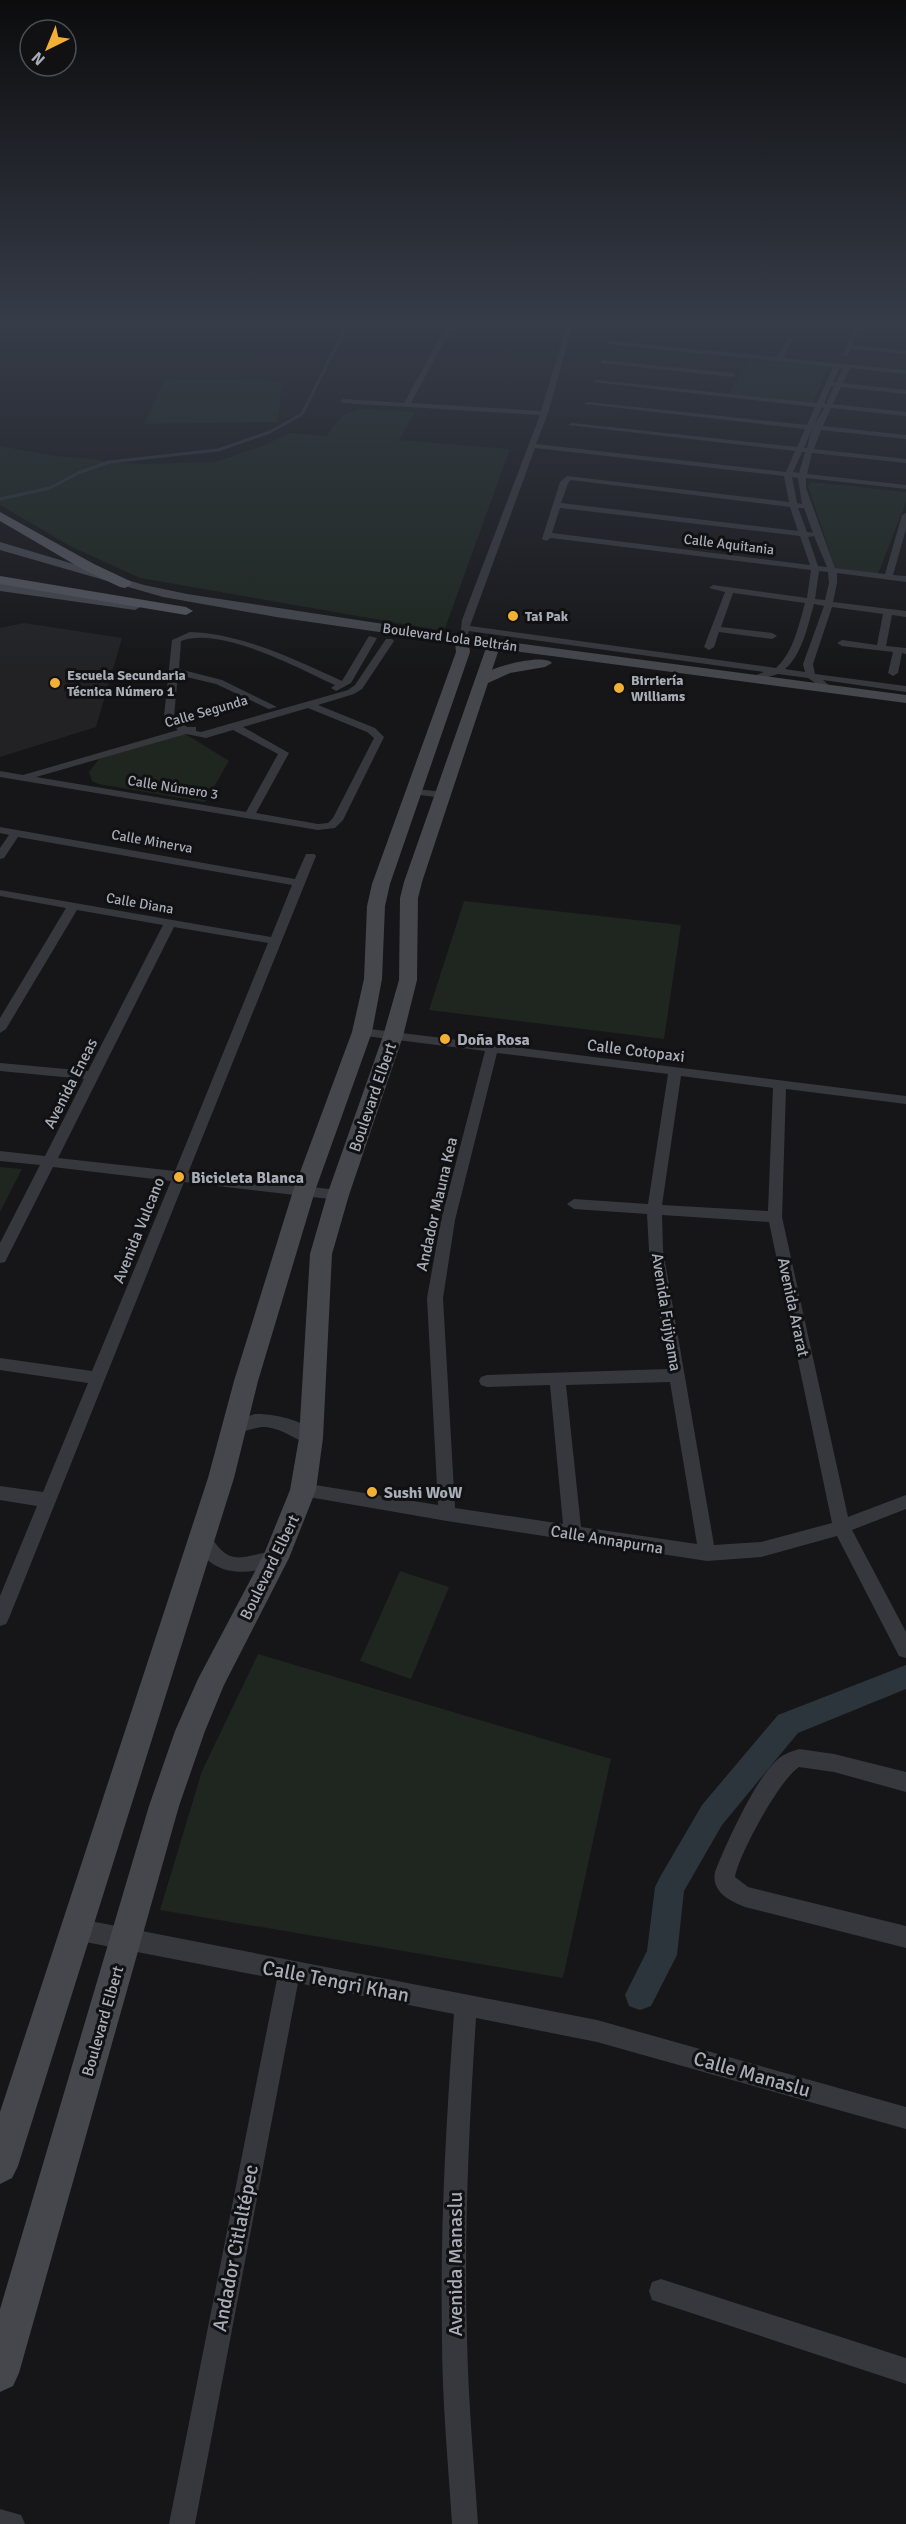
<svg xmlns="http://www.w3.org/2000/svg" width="906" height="2524" viewBox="0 0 906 2524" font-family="Signika,sans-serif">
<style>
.built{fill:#222225}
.green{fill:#1e261f}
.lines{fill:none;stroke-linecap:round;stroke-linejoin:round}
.stream{stroke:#2c353c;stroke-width:3}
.canal{fill:#2c353c;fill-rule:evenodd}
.street{fill:#37383d;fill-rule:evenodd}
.secondary{fill:#45474d;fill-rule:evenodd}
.primary{fill:#53555c;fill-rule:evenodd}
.poi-dot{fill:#f2b134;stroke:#111113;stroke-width:2}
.labels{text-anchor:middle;stroke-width:6;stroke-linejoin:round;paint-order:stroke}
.far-street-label{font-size:14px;fill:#a8adb8;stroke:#111113}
.far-poi-label{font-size:14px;font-weight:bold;fill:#a8adb8;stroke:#111113;text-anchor:start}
.poi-label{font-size:16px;font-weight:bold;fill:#a8adb8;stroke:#111113;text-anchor:start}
.street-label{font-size:16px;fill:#a8adb8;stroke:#111113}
.near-street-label{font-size:20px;fill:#a8adb8;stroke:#111113}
</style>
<rect width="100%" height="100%" fill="#161618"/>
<path class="built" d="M24 623 122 638 96 727 0 757V628Z"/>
<g class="green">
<path d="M749 359 829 367 813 402 729 394Z"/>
<path d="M165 379 282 381 278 422 144 424Z"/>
<path d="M359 409 415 412 399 440 510 449 444 631 140 578 70 546 0 505V446L56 456 140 464 216 462 265 445 289 433 326 436 343 415Z"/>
<path d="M811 482 906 492V502L878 574 835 568 808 486Z"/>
<path d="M184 733 229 761 205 802 98 784 92 781 89 772 99 759Z"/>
<path d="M464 901 681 925 664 1039 429 1010Z"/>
<path d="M0 1167 22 1169 0 1212Z"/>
<path d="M400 1571 449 1587 411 1679 360 1661Z"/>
<path d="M258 1654 611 1759 563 1978 160 1910 202 1771Z"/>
</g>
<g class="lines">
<path class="stream" d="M0 499 50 488 78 473 109 462 218 450 270 432 302 414 349 321"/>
<path class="canal" d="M906 1665V1689L798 1733 722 1825 684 1891 677 1955 651 2006 640 2010 629 2006 625 1995 647 1951 655 1887 660 1877 702 1805 778 1715Z"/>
<g class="street">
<path d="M449 321H455L411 403 541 411 568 321H574L548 413 536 444 786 472 795 451 568 425 572 423 797 447 805 429 584 404 588 402 807 425 815 407 593 382 596 380 817 403 833 367 607 344 609 341 777 357 787 340 785 338 788 336 793 340 783 358 906 370V374L850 368 843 383 906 390V394L841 387 833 404 906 412V416L831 408 823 426 906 435V439L821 430 814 449 906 459V463L812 453 807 474 906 485V489L806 478V488L835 568 885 574 902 515 906 513V529L893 575 906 576V582L837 573V583L833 602 906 611V617L892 615 886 646 906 648V654L902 653 898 673 893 676 888 673 893 652 842 646 837 643 842 640 877 645 883 614 832 607 813 664 815 674 906 686V692L823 680 832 688 827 691 808 678 778 674 754 681 749 678 764 672 469 631 466 637H460L462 620 540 415 343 403 340 401 343 399 404 403ZM843 368 836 383 833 382 839 369ZM831 386H834L826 404 824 403ZM822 407 824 408 814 425ZM812 429 807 448H804ZM535 448 784 476 789 502 567 476 560 482 542 539 546 541 551 538 811 570 807 598 713 585 709 588 725 592 704 647 709 650 714 647 719 632 772 639 777 636 772 633 721 627 733 593 805 603C799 625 793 653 776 668L470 626ZM802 452H805L799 473 793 472ZM792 477 798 478 802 504 797 503ZM571 480 790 507 798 531 561 503 568 483ZM560 508 800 536 810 565 552 533ZM798 508H804L813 533 807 532ZM814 536 827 567 818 566 808 537ZM819 571 828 572 829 583 825 600 815 599ZM814 604 824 606 803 664 805 672 785 669C802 655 808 625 814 604Z"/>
<path d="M856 327 859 329 852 345 906 350V354L851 349 847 356H843L853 329Z"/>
<path d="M602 360 732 373 735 375 732 377 600 363Z"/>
<path d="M190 632C243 634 294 659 342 681L369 636 377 638 351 683 336 691 331 688 335 685C298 668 221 626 181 641L179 669 222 680 277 707 269 709 216 684 178 675 174 716 187 727H196V731L201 732 348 690 355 685 386 639H392L394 641 362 689 354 694 318 705 375 728 384 737 343 820 335 828 318 830 0 777V771L23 775 178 730 164 716 172 640ZM308 708 367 732 374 738 333 818 328 823 318 824 256 813 289 753 243 727ZM233 730 278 754 246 812 36 777 186 734 206 738Z"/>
<path d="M415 789 444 792 449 795 444 798 411 794V790Z"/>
<path d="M0 827 295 879 306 854H314L316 856 188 1173 338 1190 345 1195 338 1200 184 1182 9 1618 6 1624 0 1626V1596L37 1506 0 1500V1486L43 1492 88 1383 0 1370V1358L92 1371 171 1181 53 1167 7 1258 5 1262 0 1263V1243L40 1165 0 1161V1151L45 1156 84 1079 0 1071V1063L88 1071 163 925 77 910 6 1029 0 1033V1018L66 908 0 896V890L271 937 292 885 18 837 4 858 0 859V848L9 835 0 833ZM174 927 268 943 175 1171 58 1158Z"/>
<path d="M362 1028 906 1096V1104L786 1089 782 1217 848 1517 906 1495V1509L852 1530 906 1632V1658L899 1656 837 1536 761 1557 707 1561 447 1521 297 1495 294 1490 297 1485 303 1483 438 1505 427 1298 441 1220 485 1051 357 1035 356 1032 357 1029ZM497 1053 668 1074 648 1204 574 1199 567 1204 574 1209 647 1214 649 1250 668 1369 487 1375 481 1377 479 1381 481 1385 487 1387 550 1385 563 1524 455 1508 443 1298 455 1220ZM681 1076 773 1088 768 1211 662 1205ZM662 1215 769 1222 832 1523 761 1542 714 1545 663 1250ZM670 1382 697 1544 581 1527 566 1385Z"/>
<path d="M255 1414C272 1413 311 1421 319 1438L317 1443 311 1445C295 1440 284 1429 266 1427 254 1426 240 1435 229 1432L227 1427 229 1422Z"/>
<path d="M200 1530C214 1535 218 1554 234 1557 250 1560 268 1547 282 1553L285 1558 282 1563C245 1577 211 1578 191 1538L194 1533Z"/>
<path d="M799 1749 834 1754 906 1772V1792L834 1772 799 1767C780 1779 739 1854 735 1877L748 1887 906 1926V1948L745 1907C730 1901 711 1892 715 1872 726 1844 754 1782 775 1762 781 1755 790 1752 799 1749Z"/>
<path d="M75 1918 597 2020 906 2107V2129L597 2042 476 2018C469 2125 464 2231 467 2337 468 2400 474 2462 478 2524H452C448 2462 442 2400 442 2337 440 2229 446 2122 454 2014L298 1983 195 2524H169L277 1979 75 1940 68 1936 64 1929 68 1922Z"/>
<path d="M661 2279 906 2358V2384L652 2300 649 2291 652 2282Z"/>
<path d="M0 2509 21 2515 25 2524H0Z"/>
</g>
<g class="secondary">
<path d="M0 542 144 585 187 594 456 635 906 695V703L499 649 492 670C503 665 543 654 552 663L545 667 510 673 488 683 422 882 418 898 417 980 403 1036 349 1195 332 1254 323 1438 316 1490 289 1558 224 1685 205 1731 179 1806 19 2373 13 2386 0 2392V2309L149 1806 175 1731 198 1679 264 1554 290 1490 299 1438 310 1254 327 1195 383 1036 399 980 400 898 404 882 486 648 469 645 470 652 390 884 385 906 382 979 372 1032 315 1191 258 1381 234 1478 18 2166 12 2178 0 2184V2112L208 1478 234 1381 293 1191 352 1032 364 979 367 906 372 884 456 652 455 643 276 617 163 597 0 550Z"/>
<path d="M0 583 135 602 142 606 135 610 0 591Z"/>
</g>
<g class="primary">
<path d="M0 512 94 564 130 581 132 584 125 588 120 587 84 570 0 521Z"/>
<path d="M0 576 186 607 193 611 186 615 0 584Z"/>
</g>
</g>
<linearGradient id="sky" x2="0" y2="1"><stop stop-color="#0c0c0d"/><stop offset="0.48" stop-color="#363c48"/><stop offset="1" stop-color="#363c48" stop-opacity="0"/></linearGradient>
<rect width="906" height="674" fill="url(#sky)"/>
<g class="poi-dot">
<circle cx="513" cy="616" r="6"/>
<circle cx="55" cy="683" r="6"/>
<circle cx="619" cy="688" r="6"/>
<circle cx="445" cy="1039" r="6"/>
<circle cx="179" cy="1177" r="6"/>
<circle cx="372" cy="1492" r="6"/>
</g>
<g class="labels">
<g class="far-street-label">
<text transform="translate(729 544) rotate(7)" y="5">Calle Aquitania</text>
<text transform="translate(450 637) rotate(8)" y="5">Boulevard Lola Beltrán</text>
<text transform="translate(206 711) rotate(-16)" y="5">Calle Segunda</text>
<text transform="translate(173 787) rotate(9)" y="5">Calle Número 3</text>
<text transform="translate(152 841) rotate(10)" y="5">Calle Minerva</text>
<text transform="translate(140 903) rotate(10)" y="5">Calle Diana</text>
</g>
<g class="far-poi-label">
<text x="525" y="621">Tai Pak</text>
<text x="67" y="680">Escuela Secundaria<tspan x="67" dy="16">Técnica Número 1</tspan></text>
<text x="631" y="685">Birriería<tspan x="631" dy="16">Williams</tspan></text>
</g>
<g class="poi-label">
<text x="457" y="1045">Doña Rosa</text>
<text x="191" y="1183">Bicicleta Blanca</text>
<text x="384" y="1498">Sushi WoW</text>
</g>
<g class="street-label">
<text transform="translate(636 1050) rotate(7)" y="6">Calle Cotopaxi</text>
<text transform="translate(70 1083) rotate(-63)" y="6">Avenida Eneas</text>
<text transform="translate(372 1097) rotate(-71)" y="6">Boulevard Elbert</text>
<text transform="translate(436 1204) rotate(-77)" y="6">Andador Mauna Kea</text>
<text transform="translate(138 1230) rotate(-68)" y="6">Avenida Vulcano</text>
<text transform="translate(794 1307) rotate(78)" y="6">Avenida Ararat</text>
<text transform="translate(667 1312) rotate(81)" y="6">Avenida Fujiyama</text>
<text transform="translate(607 1539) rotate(9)" y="6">Calle Annapurna</text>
<text transform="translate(269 1567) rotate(-64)" y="6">Boulevard Elbert</text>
<text transform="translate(102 2021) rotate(-74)" y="6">Boulevard Elbert</text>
</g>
<g class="near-street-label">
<text transform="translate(336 1981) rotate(11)" y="7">Calle Tengri Khan</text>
<text transform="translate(752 2074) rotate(16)" y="7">Calle Manaslu</text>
<text transform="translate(235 2248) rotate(-79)" y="7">Andador Citlaltépec</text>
<text transform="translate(455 2264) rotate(-90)" y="7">Avenida Manaslu</text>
</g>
</g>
<g transform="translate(48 48) rotate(223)"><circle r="28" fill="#111113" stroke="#4d4f55" stroke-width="1.5"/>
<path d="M0-4.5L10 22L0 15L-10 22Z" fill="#f2b134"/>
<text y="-9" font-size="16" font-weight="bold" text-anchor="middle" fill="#a8adb8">N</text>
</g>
</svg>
